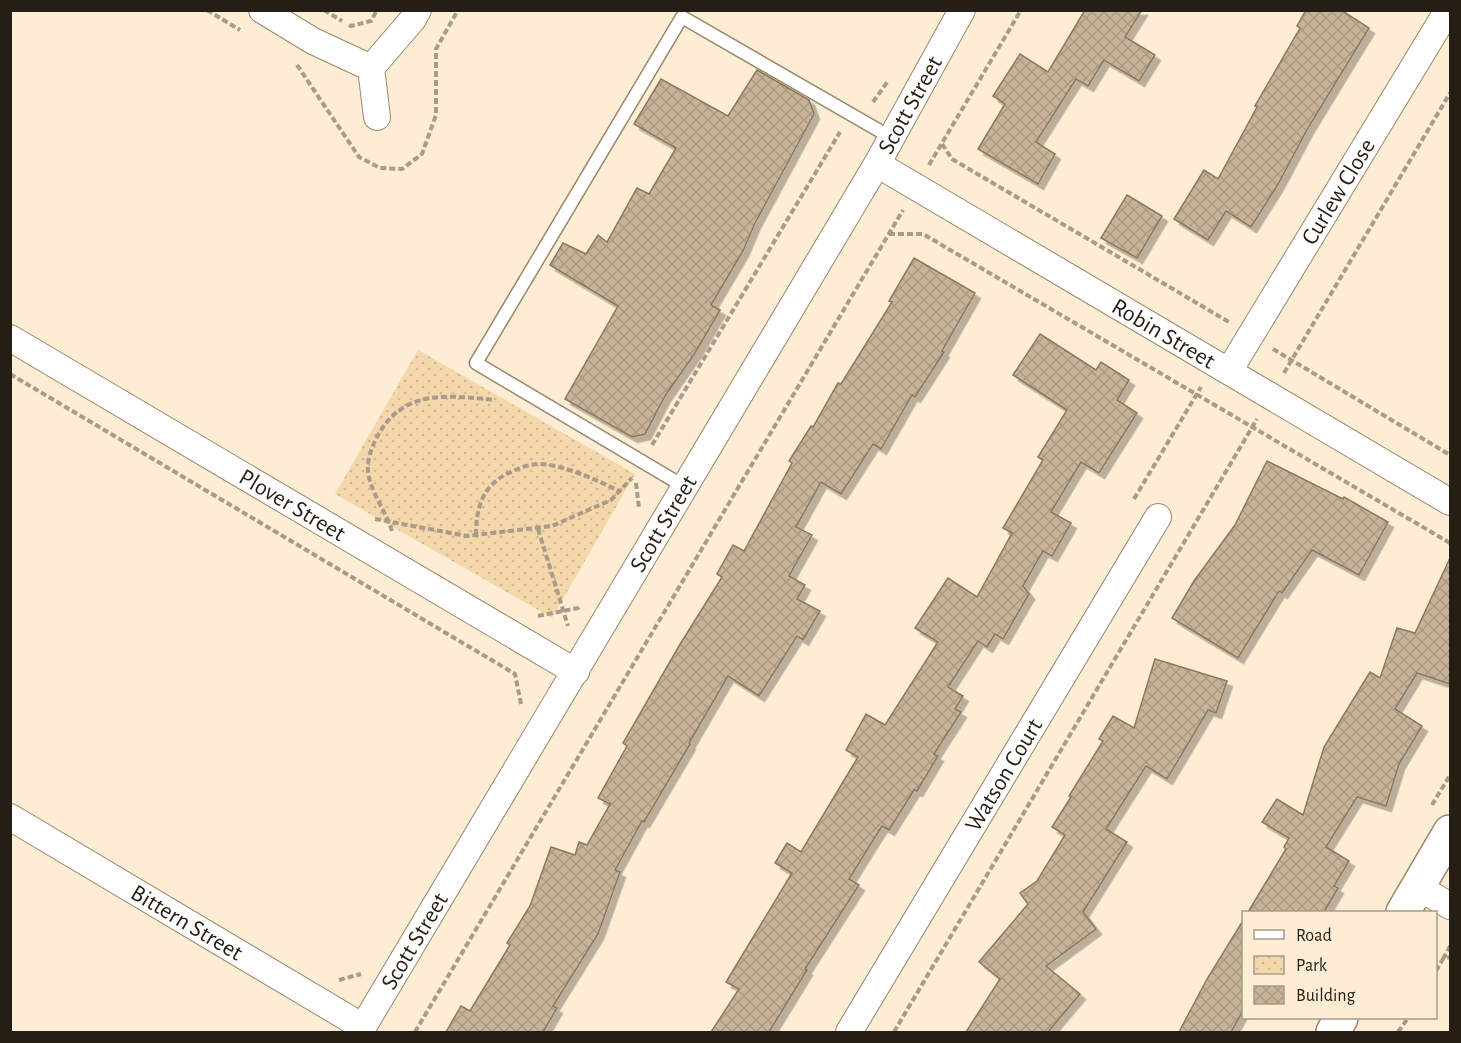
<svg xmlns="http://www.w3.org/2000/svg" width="1461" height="1043" viewBox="0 0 1461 1043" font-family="'Alegreya Sans',sans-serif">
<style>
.park{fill:url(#park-dots)}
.building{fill:url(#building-cross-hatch);stroke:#8b795f;stroke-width:1.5;filter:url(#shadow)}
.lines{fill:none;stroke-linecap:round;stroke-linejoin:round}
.lane-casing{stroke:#99866c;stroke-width:15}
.street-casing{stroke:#99866c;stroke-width:28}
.secondary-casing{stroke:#99866c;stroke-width:36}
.path{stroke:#a89b89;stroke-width:4;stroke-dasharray:6 3;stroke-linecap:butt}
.lane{stroke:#fff;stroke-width:12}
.street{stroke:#fff;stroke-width:26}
.secondary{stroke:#fff;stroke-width:33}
.labels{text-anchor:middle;stroke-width:4.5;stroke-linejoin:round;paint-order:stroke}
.street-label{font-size:24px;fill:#251e14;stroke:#fdedd5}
</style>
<defs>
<pattern id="park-dots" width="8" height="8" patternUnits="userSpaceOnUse" patternTransform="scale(1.5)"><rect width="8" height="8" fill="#f4d7ab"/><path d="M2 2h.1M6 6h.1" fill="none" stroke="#d1b892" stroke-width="1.8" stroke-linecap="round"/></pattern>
<pattern id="building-cross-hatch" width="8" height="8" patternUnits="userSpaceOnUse" patternTransform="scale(1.5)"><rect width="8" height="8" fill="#c7b498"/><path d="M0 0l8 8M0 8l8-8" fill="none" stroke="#ab9a82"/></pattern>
<filter id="shadow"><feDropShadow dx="5.5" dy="5.5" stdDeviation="0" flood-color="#0004"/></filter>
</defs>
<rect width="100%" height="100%" fill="#fdedd5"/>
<path class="park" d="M418 350 635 474 552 618 335 494Z"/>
<g class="building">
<path d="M1085 10H1142L1125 37 1155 55 1139 81 1104 60 1088 86 1076 79 1036 142 1055 154 1038 184 978 149 1005 104 993 96 1020 54 1048 72Z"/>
<path d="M1306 10H1341L1369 28 1308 128 1277 186 1251 227 1226 211 1208 240 1174 219 1204 170 1218 179 1257 107 1255 106 1300 28 1297 26Z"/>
<path d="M757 70 809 100 814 114 755 223 743 251 711 305 720 310 695 353 665 396 645 434 632 437 565 399 618 306 550 265 563 243 586 254 598 235 607 242 637 188 649 194 676 148 634 124 661 79 728 116Z"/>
<path d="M1127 195 1162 216 1137 258 1101 238Z"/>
<path d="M914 258 975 293 942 351 944 352 915 397 912 395 881 449 873 444 841 494 821 482 796 527 812 535 789 576 805 585 797 599 820 611 803 640 797 636 759 696 728 676 689 743 690 744 644 822 642 821 615 870 620 872 598 934 553 1006 557 1008 543 1032H446L461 1006 470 1011 510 945 507 943 530 906 551 847 575 855 579 842 587 845 610 804 598 798 627 746 623 743 679 646 722 577 717 574 733 545 744 551 792 463 789 461 811 426 813 427 838 383 841 384 892 302 889 301Z"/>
<path d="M1040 334 1096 370 1101 362 1129 380 1117 400 1137 413 1099 473 1081 462 1051 512 1071 523 1052 556 1043 551 1023 586 1029 594 1003 639 995 634 987 647 978 641 948 687 963 696 955 709 961 712 934 754 938 756 917 791 914 790 889 830 882 826 849 879 859 885 805 969 807 970 769 1032H711L739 989 726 982 792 873 775 863 787 843 801 852 858 757 846 750 866 714 885 725 938 642 915 628 948 578 977 597 1012 533 1003 528 1043 460 1038 457 1067 410 1013 375Z"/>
<path d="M1267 461 1343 499 1344 497 1388 522 1359 575 1312 550 1282 593 1279 591 1238 658 1172 618 1194 581 1235 525Z"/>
<path d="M1450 558V684L1417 673 1395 709 1422 726 1399 764 1386 806 1357 797 1326 847 1349 861 1334 886 1338 888 1324 912H1248L1286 849 1284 847 1289 838 1262 822 1277 799 1303 815 1324 747 1370 672 1380 678 1397 628 1415 633Z"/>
<path d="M1155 659 1227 681 1216 713 1208 710 1167 779 1146 766 1106 829 1127 842 1083 912 1096 929 1046 966 1080 994 1048 1032H966L1000 979 979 962 1028 904 1020 893 1037 881 1065 835 1052 827 1071 797 1069 796 1103 741 1099 739 1113 716 1134 728Z"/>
<path d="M1244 919V1009L1231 1032H1179L1207 979Z"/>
</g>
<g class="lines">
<defs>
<path id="lane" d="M685 487 476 363 682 17 892 138"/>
<g id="street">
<path d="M262 10 313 41 371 68 413 19 418 10"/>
<path d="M371 68 377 117"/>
<path id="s1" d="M877 164 1450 502"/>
<path id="s2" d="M10 338 576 672"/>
<path id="s3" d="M1229 371 1448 10"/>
<path id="s4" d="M10 817 363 1027"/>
<path d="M1418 887 1450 906"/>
<path id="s5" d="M360 1032 877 164 962 10"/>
<path id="s6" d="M849 1032 1158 517"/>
</g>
<g id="secondary">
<path d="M1403 912 1450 832"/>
<path d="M1333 1032 1341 1018"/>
</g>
</defs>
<use href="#lane" class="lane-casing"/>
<use href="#street" class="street-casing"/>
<use href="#secondary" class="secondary-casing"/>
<g class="path">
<path d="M207 10 240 30"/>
<path d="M324 10 342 21"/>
<path d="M349 25 351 26 371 21 377 10"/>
<path d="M297 65 359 157 380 168 402 169 422 154 436 115V49L458 10"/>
<path d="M873 102 888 81"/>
<path d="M942 144 952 159 1229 322"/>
<path d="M929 165 1021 10"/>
<path d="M889 234H923L1450 543"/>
<path d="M1273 349 1450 455"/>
<path d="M1284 373 1450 93"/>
<path d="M10 374 515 674 521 704"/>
<path d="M652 445 840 132"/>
<path d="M636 483 639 508"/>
<path d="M1134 499 1201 387"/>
<path d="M375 519 467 536 552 526 611 500 632 478"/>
<path d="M538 529 568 626"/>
<path d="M392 531C386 511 370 492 368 471 367 458 373 443 380 432 406 388 451 396 495 400"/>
<path d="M476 535C476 505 484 483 513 471 521 467 531 464 540 464 564 465 597 480 619 491"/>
<path d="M538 616 578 608 580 606"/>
<path d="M1432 805 1450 775"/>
<path d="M1443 959 1450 946"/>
<path d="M1436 971 1443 959 1450 957"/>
<path d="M339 980 361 974"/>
<path d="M415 1032 903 210"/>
<path d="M894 1032 1257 419"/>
<path d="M1398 1032 1408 1018"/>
</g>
<use href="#lane" class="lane"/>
<use href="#street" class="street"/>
<use href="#secondary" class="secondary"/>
</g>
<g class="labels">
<g class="street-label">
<text dy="8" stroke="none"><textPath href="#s5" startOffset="1078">Scott Street</textPath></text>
<text dy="8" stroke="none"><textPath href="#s3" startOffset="210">Curlew Close</textPath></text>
<text dy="8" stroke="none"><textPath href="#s1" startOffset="333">Robin Street</textPath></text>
<text dy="8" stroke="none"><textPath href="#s2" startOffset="328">Plover Street</textPath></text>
<text dy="8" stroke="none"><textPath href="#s5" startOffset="592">Scott Street</textPath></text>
<text dy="8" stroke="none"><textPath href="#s6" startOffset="300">Watson Court</textPath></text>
<text dy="8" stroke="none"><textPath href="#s4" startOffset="206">Bittern Street</textPath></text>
<text dy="8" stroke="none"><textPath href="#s5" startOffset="106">Scott Street</textPath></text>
</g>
</g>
<rect width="1461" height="1043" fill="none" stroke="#251e14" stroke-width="24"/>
<rect x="1242" y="911" width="195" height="108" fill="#fdedd5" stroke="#a79a88" stroke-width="1.5"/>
<rect x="1254" y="930" width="30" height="9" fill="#ffffff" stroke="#a79a88" stroke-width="1.5"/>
<text x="1296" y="941" font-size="18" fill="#251e14">Road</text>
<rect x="1254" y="956" width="30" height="18" fill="url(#park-dots)" stroke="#a79a88" stroke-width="1.5"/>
<text x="1296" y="971" font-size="18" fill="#251e14">Park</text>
<rect x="1254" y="986" width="30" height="18" fill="url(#building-cross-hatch)" stroke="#a79a88" stroke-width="1.5"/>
<text x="1296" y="1001" font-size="18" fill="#251e14">Building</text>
</svg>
